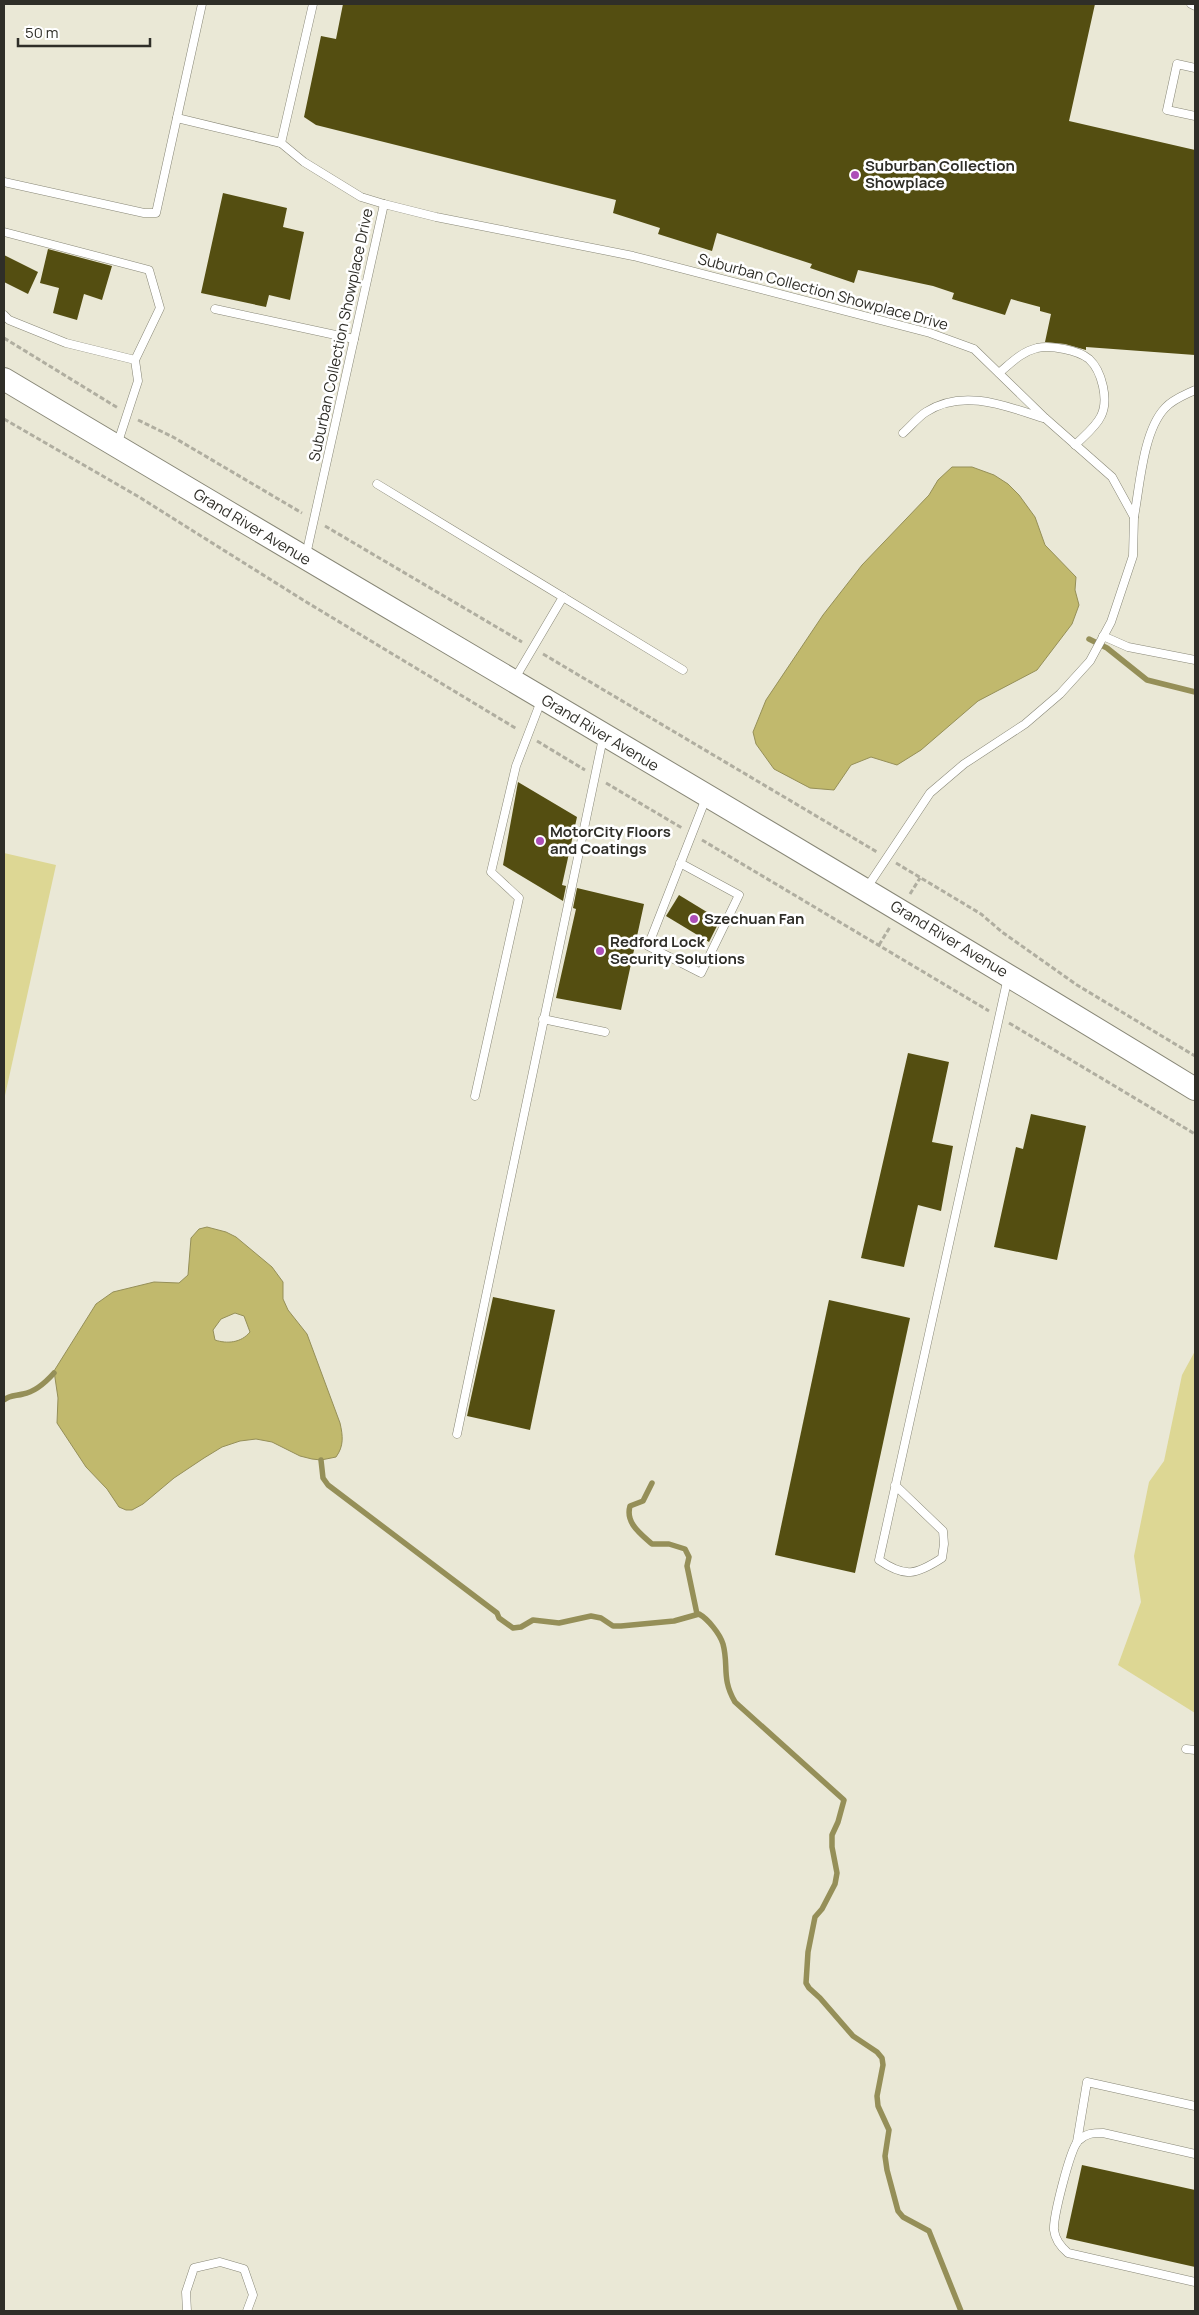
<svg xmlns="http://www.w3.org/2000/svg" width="1199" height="2315" viewBox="0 0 1199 2315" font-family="Manrope,sans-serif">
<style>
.green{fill:#ddd794}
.water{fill:#c1b96d;stroke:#958f58;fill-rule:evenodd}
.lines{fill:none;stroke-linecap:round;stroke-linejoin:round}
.stream{stroke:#958f58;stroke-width:5.5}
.building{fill:#544e11}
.lane-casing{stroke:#888777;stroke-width:9}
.secondary-casing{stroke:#888777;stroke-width:24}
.path{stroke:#b0aea0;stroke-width:3;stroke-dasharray:5 2.5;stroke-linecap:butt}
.lane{stroke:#fff;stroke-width:8}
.secondary{stroke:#fff;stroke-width:22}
.poi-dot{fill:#ad4fb8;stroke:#fff;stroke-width:2}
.labels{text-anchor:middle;stroke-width:5;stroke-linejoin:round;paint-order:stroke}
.poi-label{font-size:15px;font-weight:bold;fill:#2f2e28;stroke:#fff;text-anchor:start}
.street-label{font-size:15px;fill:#2f2e28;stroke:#fff}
</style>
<rect width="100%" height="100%" fill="#eae8d6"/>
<g class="green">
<path d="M4 853 56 865 4 1100Z"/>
<path d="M1195 1351V1713L1118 1665 1141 1602 1134 1556 1149 1482 1164 1461 1182 1375Z"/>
</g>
<g class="water">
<path d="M952 467H972L994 475 1008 484 1019 495 1035 517 1045 545 1076 577 1075 590 1079 605 1072 624 1037 670 978 701 921 750 897 765 871 757 851 765 834 790 810 788 774 769 756 744 753 732 766 700 823 615 862 565 929 495 938 480Z"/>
<path d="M207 1227 226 1232 236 1237 272 1267 283 1282V1299L288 1310 307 1334 340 1423C343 1436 344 1446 336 1457L321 1460 312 1459 300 1456 272 1442 256 1439 240 1441 222 1447 204 1458 174 1478 143 1504 132 1510H126L119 1507 107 1489 86 1467 57 1423 58 1398 54 1371 96 1304 113 1292 154 1282 179 1283 188 1275 191 1238 199 1229ZM235 1313 244 1316 250 1332C241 1343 227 1344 215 1340L213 1330 221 1319Z"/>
</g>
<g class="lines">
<g class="stream">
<path d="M1089 639 1107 648 1147 680 1195 692"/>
<path d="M4 1400C10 1395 16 1396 23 1394 35 1392 46 1382 54 1373"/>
<path d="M321 1460 323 1478 328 1485 497 1613 499 1618 513 1628 521 1627 533 1620 559 1623 591 1616 601 1618 613 1626H621L674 1621 699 1614C708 1619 720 1634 723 1644 729 1666 721 1678 735 1702L844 1800 838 1822 832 1835V1847L837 1873 835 1884 822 1909 815 1917 808 1952 806 1983 809 1988 820 1998 853 2036 877 2052 882 2058 883 2065 877 2096 878 2106 889 2130 885 2156 887 2170 898 2211 903 2217 929 2231 961 2311"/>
<path d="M652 1483 643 1501 630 1506C625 1523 641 1534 652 1544H669L685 1549 689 1557 687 1566 697 1614"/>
</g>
</g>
<g class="building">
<path d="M343 4H1095L1069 121 1195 150V355L1086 347V350L1065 344 1045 342 1051 314 1040 311V307L1011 299 1005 315 952 299 954 293 933 286 858 270 854 283 810 268 812 264 717 233 712 251 658 234 660 228 613 213 616 200 316 125 304 117 321 36 336 39Z"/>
<path d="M223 193 287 208 283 227 304 232 290 300 269 295 266 307 201 293Z"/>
<path d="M48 249 112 266 102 300 84 294 77 320 53 313 59 288 40 283Z"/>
<path d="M4 255 38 272 28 294 4 282Z"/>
<path d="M518 782 577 817 562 885 566 886 563 901 503 865Z"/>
<path d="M577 888 644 904 621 1010 556 998 576 909 573 908Z"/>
<path d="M679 895 720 920 709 942 666 916Z"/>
<path d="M908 1053 949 1062 932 1142 953 1146 941 1211 918 1205 904 1267 861 1258Z"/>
<path d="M1031 1114 1086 1126 1057 1260 994 1247 1016 1147 1023 1149Z"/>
<path d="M493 1297 555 1310 530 1430 467 1416Z"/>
<path d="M829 1300 910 1318 855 1573 775 1555Z"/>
<path d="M1082 2165 1195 2190V2267L1066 2238Z"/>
</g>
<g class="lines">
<defs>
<g id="lane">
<path d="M1191 4 1195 6"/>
<path d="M1195 68 1177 64 1167 110 1195 116"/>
<path d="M177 118 281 143 304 162 361 197 384 204"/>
<path d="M281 143 313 4"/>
<path d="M4 182 144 213H156L202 4"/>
<path d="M4 232 149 270 160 308 135 360"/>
<path d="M215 309 354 339"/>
<path d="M4 315 9 320 66 343 135 360 138 381 117 445"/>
<path d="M999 373C1011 363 1021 352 1037 348 1051 345 1078 350 1089 359 1102 371 1109 400 1101 416 1096 427 1083 437 1075 445"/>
<path d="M903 433C910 427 918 417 926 412 963 388 1006 406 1043 418"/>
<path d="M377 484 683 670"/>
<path d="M1134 517C1140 485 1143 431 1165 408 1173 399 1185 395 1195 390"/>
<path d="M306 555 384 204 436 217 633 256 930 333 974 349 1045 418 1112 477 1134 517 1133 556 1111 622 1090 661 1060 694 1025 724 964 764 930 793 866 889"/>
<path d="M1103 636 1128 647 1195 660"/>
<path d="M514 680 563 597"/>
<path d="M680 863 739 895 701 973 648 946 706 798"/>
<path d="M543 1019 605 1032"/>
<path d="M475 1096 519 898 491 872 516 766 541 701"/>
<path d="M457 1434 603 738"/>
<path d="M895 1485 943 1531 944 1544 942 1558C916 1575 905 1578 879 1560L1008 977"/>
<path d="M1186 1749 1195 1750"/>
<path d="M1077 2142 1087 2082 1195 2106"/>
<path d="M1195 2154 1103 2133C1093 2133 1086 2133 1078 2141 1070 2150 1053 2217 1054 2230 1055 2239 1061 2247 1068 2253L1195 2282"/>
<path d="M187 2311 186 2292 194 2268 220 2262 244 2269 253 2295 247 2311"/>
</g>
<path id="secondary" d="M4 379C401 616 801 848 1195 1089"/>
</defs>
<use href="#lane" class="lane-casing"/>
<use href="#secondary" class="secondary-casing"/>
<g class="path">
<path d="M4 338 118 408"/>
<path d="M4 419 139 497 303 600 517 729"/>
<path d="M138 420 173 437 302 513"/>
<path d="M325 526 522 642"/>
<path d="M543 654 877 852"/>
<path d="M537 741 585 770"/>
<path d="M606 783 682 828"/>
<path d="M702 840 989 1011"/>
<path d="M896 863 981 914 1002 932 1077 985 1195 1056"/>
<path d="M910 894 920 878"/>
<path d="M879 945 890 927"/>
<path d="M1009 1023 1195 1134"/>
</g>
<use href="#lane" class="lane"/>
<use href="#secondary" class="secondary"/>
</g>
<g class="poi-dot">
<circle cx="855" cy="175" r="5"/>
<circle cx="540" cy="841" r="5"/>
<circle cx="694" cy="919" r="5"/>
<circle cx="600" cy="951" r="5"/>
</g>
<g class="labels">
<g class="poi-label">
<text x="865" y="171">Suburban Collection<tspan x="865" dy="17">Showplace</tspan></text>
<text x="550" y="837">MotorCity Floors<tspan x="550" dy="17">and Coatings</tspan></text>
<text x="704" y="924">Szechuan Fan</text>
<text x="610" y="947">Redford Lock<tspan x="610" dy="17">Security Solutions</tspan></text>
</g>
<g class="street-label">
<text transform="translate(823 292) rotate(15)" y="5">Suburban Collection Showplace Drive</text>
<text transform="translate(341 335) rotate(-78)" y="5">Suburban Collection Showplace Drive</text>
<text transform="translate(252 527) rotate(31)" y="5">Grand River Avenue</text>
<text transform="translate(600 733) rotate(31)" y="5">Grand River Avenue</text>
<text transform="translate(949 939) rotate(31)" y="5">Grand River Avenue</text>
</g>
</g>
<rect width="1199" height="2315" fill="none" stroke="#2f2e28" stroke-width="10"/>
<path d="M18 38v8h132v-8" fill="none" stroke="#2f2e28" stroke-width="2.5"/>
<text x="25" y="38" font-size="15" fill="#2f2e28" stroke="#ffffff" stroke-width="4" paint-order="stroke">50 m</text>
</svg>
